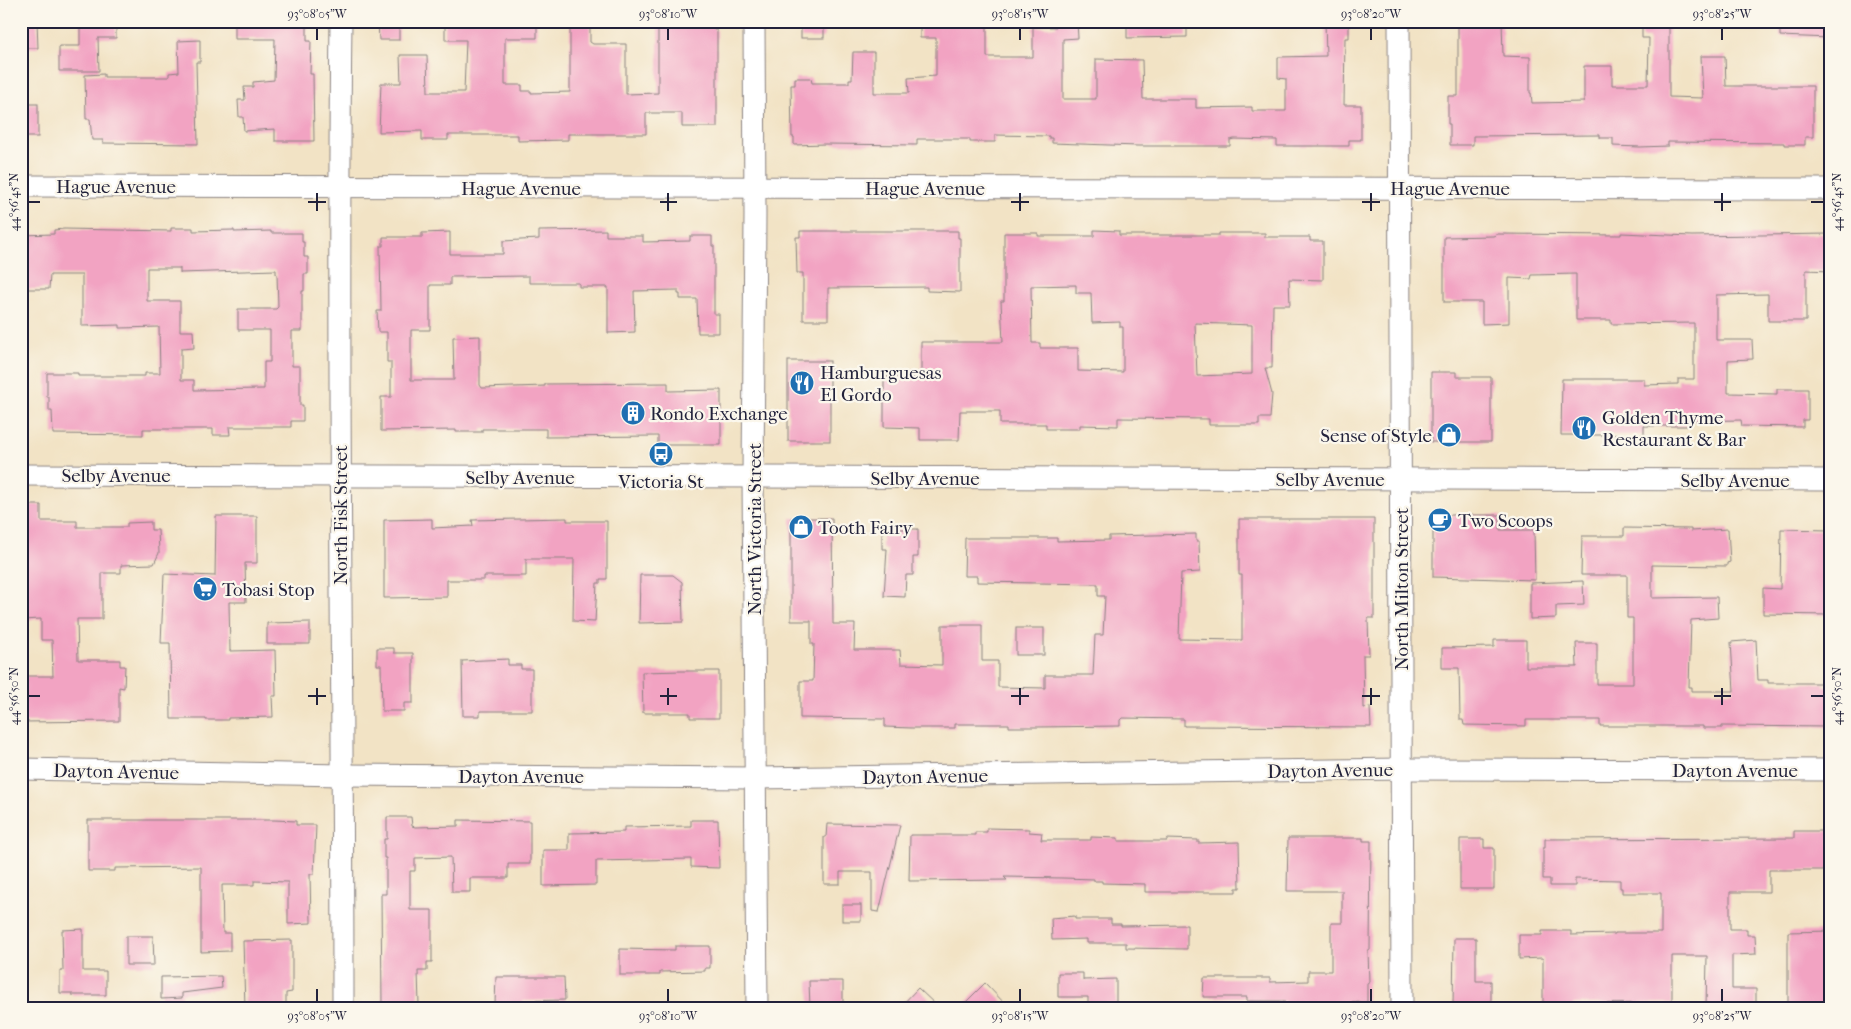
<svg xmlns="http://www.w3.org/2000/svg" width="1851" height="1029" viewBox="0 0 1851 1029" font-family="'IM FELL French Canon',serif">
<style>
.building{fill:#f2a3c2;fill-rule:evenodd}
.lines{fill:none;stroke-linecap:round;stroke-linejoin:round}
.minor-casing{stroke:#8a8280;stroke-width:23}
.minor{stroke:#fff;stroke-width:21}
.ticks{fill:none;stroke:#22223b;stroke-width:2}
.labels{text-anchor:middle;stroke-width:4.5;stroke-linejoin:round;paint-order:stroke}
.street-label{font-size:19px;fill:#22223b;stroke:#fbf7ec}
.poi-label{font-size:19px;fill:#22223b;stroke:#fbf7ec;text-anchor:start}
.neatline{fill:none;stroke:#22223b;stroke-width:2}
.ticks-label{font-size:12px;text-anchor:middle;fill:#22223b}
</style>
<rect width="100%" height="100%" fill="#fbf7ec"/>
<filter id="ink" filterUnits="userSpaceOnUse"><feTurbulence type="fractalNoise" baseFrequency=".02" numOctaves="2"/><feDisplacementMap in="SourceGraphic" scale="10" xChannelSelector="R" yChannelSelector="G"/><feConvolveMatrix kernelMatrix="1 2 1 2 8 2 1 2 1" color-interpolation-filters="sRGB"/></filter>
<filter id="wash" filterUnits="userSpaceOnUse"><feTurbulence type="fractalNoise" baseFrequency=".0096" numOctaves="4" result="noise"/><feDisplacementMap in="SourceGraphic" scale="20" xChannelSelector="R" yChannelSelector="G"/><feGaussianBlur stdDeviation="1.12" result="paint"/><feColorMatrix in="noise" values="0 0 0 0 0 0 0 0 0 0 0 0 0 0 0 0 0 1.4 0 .05"/><feComposite in="paint" operator="in"/></filter>
<g filter="url(#wash)">
<rect width="100%" height="100%" fill="#f2e3c5"/>
<g id="blocks">
<g class="building">
<path d="M21 21H37L38 48H21Z"/>
<path d="M80 21H116V38H98L99 71H59V46H80Z"/>
<path d="M235 21H307V41H311L310 74H313L314 141H275V129L244 131 243 117H239L238 100H245L244 87H253V82L274 80 275 39H235Z"/>
<path d="M378 21H399V40H379Z"/>
<path d="M445 21H537V38H505V85H522V91H531V93L570 92V21H590V42L593 44H626V94L658 93V21H714V30H717V127H682V113H646V134H568V140L518 141V135H448V140H422V131L379 132 381 83H401L400 55H427L428 92H464L466 40H445Z"/>
<rect x="801" y="21" width="23" height="17"/>
<path d="M920 21H987V57H1033V27H1056V21H1077L1078 38 1063 39V99H1096V59L1142 60 1143 99H1196V108L1252 107V111H1286V79L1278 78V57L1326 56 1325 21H1349V38H1345L1344 105H1361V140H1349V146H1277V140L1234 139 1230 140V146H1138L1052 143V138H1049V136L995 135V142H970V139H917V145L825 144 794 145V137H792L791 85H795V78H811L812 83H849V79H852L853 52H874V93H909L908 78 936 76V38H920Z"/>
<path d="M1127 21H1187V37L1127 38Z"/>
<path d="M1458 21H1502L1503 56 1530 57V93H1531L1532 103 1584 102V66H1612V85H1648L1649 38H1642V21H1668V26H1669V97L1703 98 1701 56H1725L1726 86H1813V137H1805V145H1784V143L1668 142V146L1640 147 1613 146V138H1600V135L1473 136V145H1450V124H1448V96H1458Z"/>
<path d="M1780 21H1830V38L1780 36Z"/>
<path d="M200 40V62H196L198 144 103 143V140H92L90 119H86L85 75 104 74V77H169V73L179 72 178 41Z"/>
<rect x="21" y="104" width="17" height="33"/>
<path d="M171 228H193V231L234 230V232L271 231V233H302V242H304V257H308V274H304V291H302V331H292V366H300V405H303V421H291V427H229L230 435H213V429H143V435L53 434 52 411H49V397H47V373H78V376H145V373H160L159 327 120 328V325L82 326V275H50L49 289H21V235L54 234V230L64 229 171 231ZM147 268H180V273L276 270V274H277L278 307 276 309H238V330H270V362H264V389L194 390V380H181V349L194 348 193 331H180V301H147Z"/>
<path d="M606 230V236H643V242L690 241V236H712V246H714V314H719V333H698L697 299H680V294H678V290L634 291 635 332 608 333V287H579V283H529V276L450 277V285H430V330H411V380H454L453 337 480 336V385L482 388 545 386V384L668 383V391L721 390V445H658V436L546 437V429H482V432H456V430L381 431V397H391V362H387V332H378L377 311H381L380 246H383V237H422V233L450 232V254H503V241L539 239V231Z"/>
<path d="M1094 230 1119 231V235H1219V233H1265V237H1310V241H1323V280L1289 279 1290 305H1273L1272 368H1265L1272 394 1270 418H1259V425H1209V419L1118 418V426L1080 425V429H1046V424H1000V411H960L959 440H920V428L884 427V377H921V342H1003L1001 301H1004V233H1038V236H1094ZM1076 285V293H1091L1092 323 1120 322V327H1123V372L1078 371V348H1040V343H1032L1031 286ZM1195 323 1252 325V374L1197 376Z"/>
<path d="M800 231H958V238H960V292L927 291V287L828 288V320H803V273H797L796 237H800Z"/>
<path d="M1621 233 1692 236 1830 234V271L1806 270V321H1768V294L1716 295V340H1752L1753 359 1728 360V393L1777 394V389H1808V420H1803V427L1742 426 1741 420 1689 421V426H1644V435H1561L1562 379H1644V385L1678 384V379H1694V323L1611 324V320H1576V274L1532 275 1531 279 1509 278V323L1482 324V302H1444V237L1493 236 1498 234 1621 235Z"/>
<rect x="788" y="361" width="42" height="80"/>
<path d="M1431 372H1456V377H1491V442H1431Z"/>
<path d="M21 505H41V521H77V527H127V523L151 522V530H158L159 553 154 564 121 565V573H102V619H77L78 660H120V666H125L124 688 119 687V721L21 722V676H53L52 640H41V619L21 620Z"/>
<path d="M1433 515H1500V530H1534L1535 580 1433 577Z"/>
<path d="M216 516H257V563H245L246 602H229L230 651 275 650 276 696H272L273 717 228 718V720H206V719H171L170 643H161L164 574 215 576Z"/>
<path d="M567 518V521H607V579H600V583H597L595 622 573 621 574 559H526V576H484V580H447V597L384 598V520L432 519V528L473 526 472 520Z"/>
<path d="M791 518H832L833 624H855L854 650H900L901 664 942 665V625H982V661H998V687L1045 688V675H1093L1095 635H1103L1105 596H1098V584L977 582V576H964L965 538H1057V541L1109 540V536L1196 534V541H1199L1200 572 1181 573 1179 639 1242 640V575H1239V519H1374V618H1368L1369 655H1363L1364 708 1370 707 1371 727 1184 726V719L1122 718 1120 720V726L1036 727H1009V724H955V728H912L885 727V719L800 718V681H813L814 644H811V621H791Z"/>
<path d="M1624 528 1691 529V531L1728 529 1730 562 1727 563V566L1652 565V598L1717 597 1718 618 1691 620 1689 687H1692V691H1734L1731 642 1756 640 1758 680H1768V683H1824V686H1830V727L1722 726V728H1703V726H1600V720H1526V726L1464 725 1463 720H1460L1459 668H1442V648L1494 647V640H1526V667H1577L1576 643H1597V684H1633V618H1627V575H1581L1582 536H1624Z"/>
<path d="M882 529H918V557H913V575H906L905 597 884 596 887 549H882Z"/>
<path d="M1781 529 1830 530V615L1763 614V588L1780 589Z"/>
<path d="M640 575H673L682 582 683 622 639 623Z"/>
<path d="M1583 581 1584 605 1556 606V618L1530 619V583Z"/>
<path d="M310 622V644H267V623Z"/>
<rect x="1016" y="628" width="28" height="27"/>
<path d="M377 648H394V653H413V703H404V711H382L381 665H377Z"/>
<path d="M508 659V665H521V669H532V711H480V716H463L462 661Z"/>
<path d="M682 671H719V718H690V713H643L642 672Z"/>
<path d="M387 817H411L412 826 415 827 458 826V820L530 821V864H508V878H470V892H452L451 857 415 858V871H410V910H432V962H427V971H418L419 1005 382 1006 381 894H386V858H384V839H387Z"/>
<path d="M88 820H274L296 821V825H316L314 874H310L311 923 288 924V882L254 881V885H222L223 933H230V951L201 952V867L115 868V871H88Z"/>
<path d="M691 820H718L719 868 691 867V859L596 861V885L543 886V850H569V833L624 832V827L691 826Z"/>
<path d="M827 824 900 825 879 912 872 911V872H840V884H824V837H826Z"/>
<path d="M987 828 1029 829V832L1042 833 1041 840H1091V837L1118 838V841H1167V839L1198 840V843L1239 842 1240 888H1236V892H1145V884L1102 883V881H1094V879L1063 878 1004 877 1007 880 909 881 910 835H975V832H987Z"/>
<path d="M1794 831H1830V870H1769V892H1730V929H1747V935H1755L1756 954 1732 955V989H1756V1008H1706L1707 956H1672V1003L1572 1004V1008H1543V960L1542 958 1519 959V935H1542V931H1571V935L1615 934V933H1661V893H1622V888H1620V880L1575 879V886H1550V879H1543V848H1545V839L1794 838Z"/>
<path d="M1288 838H1363V841H1371L1370 950H1368L1369 983H1367V1002L1336 1003V1008H1284V1001H1247V997H1203L1204 978H1270V982L1308 981V971H1331V923H1342V891H1287Z"/>
<path d="M1460 839H1484V848H1494V889H1460Z"/>
<rect x="842" y="905" width="19" height="16"/>
<path d="M1075 916V919H1111V924H1121V926L1187 925V949L1126 948V943H1087V939L1052 940 1051 918Z"/>
<path d="M83 929V971H106V995H72V993H60V971H63L62 930Z"/>
<path d="M1830 931V1007L1788 1006V932Z"/>
<path d="M126 936H153L154 965H126Z"/>
<path d="M1454 938H1476V981H1491V1007L1453 1006Z"/>
<path d="M292 940V992L286 993V1007H245L243 941Z"/>
<path d="M675 946H710V968H705V971L660 972V975H620V949L675 950Z"/>
<path d="M1058 973H1083V980L1116 979V1003H1088V997H1058Z"/>
<path d="M221 976 222 988 182 993V998L161 999V977Z"/>
<path d="M496 977H564L565 1000 523 1001V1003H495Z"/>
<path d="M809 981H843V1008H810Z"/>
<path d="M985 983 1009 1008H960Z"/>
<path d="M918 988 939 1008H899Z"/>
</g>
</g>
</g>
<g filter="url(#ink)">
<use href="#blocks" fill-opacity="0" stroke="#8a8280" stroke-width="1"/>
<g class="lines">
<defs>
<g id="minor">
<path d="M341 21C337 350 343 679 343 1008"/>
<path d="M754 21 755 215 753 477 757 1008"/>
<path d="M1399 21 1402 1008"/>
<path d="M21 186 1830 189"/>
<path d="M21 475 1830 480"/>
<path d="M21 769 343 775 756 778 1401 769 1830 770"/>
</g>
</defs>
<use href="#minor" class="minor-casing"/>
<use href="#minor" class="minor"/>
</g>
</g>
<path class="ticks" d="M317 28V40M668 28V40M1020 28V40M1371 28V40M1722 28V40M317 193V211M668 193V211M1020 193V211M1371 193V211M1722 193V211M28 202H40M308 202H326M660 202H677M1011 202H1029M1362 202H1380M1714 202H1731M1811 202H1824M317 688V705M668 688V705M1020 688V705M1371 688V705M1722 688V705M28 696H40M308 696H326M660 696H677M1011 696H1029M1362 696H1380M1714 696H1731M1811 696H1824M317 989V1002M668 989V1002M1020 989V1002M1371 989V1002M1722 989V1002"/>
<defs>
<symbol id="restaurant-disc" viewBox="-11 -11 22 22"><circle r="9.5" fill="#1f6fb2" stroke="#fbf7ec"/><path d="M-5-6h1v4h1v-4h1v4h1v-4h1v5L-1.5 .5V6h-2V.5L-5-1ZM5-6V6H3V1.5H1.5Q1.5-4 5-6Z" fill="#fff"/></symbol>
<symbol id="building-disc" viewBox="-11 -11 22 22"><circle r="9.5" fill="#1f6fb2" stroke="#fbf7ec"/><path d="M-4-6H4V6H1V3H-1V6H-4ZM-2.5-4.3h1.7v1.8h-1.7ZM.8-4.3h1.7v1.8H.8ZM-2.5-1h1.7V.8h-1.7ZM.8-1h1.7V.8H.8Z" fill="#fff"/></symbol>
<symbol id="shop-disc" viewBox="-11 -11 22 22"><circle r="9.5" fill="#1f6fb2" stroke="#fbf7ec"/><path d="M-5-2.5h2.3a2.7 3.5 0 0 1 5.4 0H5L5.5 6h-11ZM-1.5-2.5h3a1.5 2.3 0 0 0-3 0Z" fill="#fff"/></symbol>
<symbol id="bus-disc" viewBox="-11 -11 22 22"><circle r="9.5" fill="#1f6fb2" stroke="#fbf7ec"/><path d="M-5-6H5V4H4V6H2V4H-2V6H-4V4H-5ZM-3.5-4V0h7V-4ZM-3.5 1.2v1.5H-2V1.2ZM2 1.2v1.5H3.5V1.2Z" fill="#fff"/></symbol>
<symbol id="cafe-disc" viewBox="-11 -11 22 22"><circle r="9.5" fill="#1f6fb2" stroke="#fbf7ec"/><path d="M-5.5-4.5H6V0H3Q3 3.5 0 3.5H-2.5Q-5.5 3.5-5.5 0ZM3-3.2v2h1.7v-2ZM-6 4.5H4V6H-6Z" fill="#fff"/></symbol>
<symbol id="supermarket-disc" viewBox="-11 -11 22 22"><circle r="9.5" fill="#1f6fb2" stroke="#fbf7ec"/><path d="M-6-5.5h2.5l.6 2H6L4.5 2H-2.5L-4.4-4H-6ZM-1.5 3.2a1.3 1.3 0 1 0 .1 0ZM3 3.2a1.3 1.3 0 1 0 .1 0Z" fill="#fff"/></symbol>
</defs>
<g fill-rule="evenodd">
<use href="#restaurant-disc" x="788" y="369" width="28" height="28"/>
<use href="#building-disc" x="619" y="399" width="28" height="28"/>
<use href="#restaurant-disc" x="1570" y="414" width="28" height="28"/>
<use href="#shop-disc" x="1435" y="421" width="28" height="28"/>
<use href="#bus-disc" x="647" y="440" width="28" height="28"/>
<use href="#cafe-disc" x="1426" y="506" width="28" height="28"/>
<use href="#shop-disc" x="787" y="513" width="28" height="28"/>
<use href="#supermarket-disc" x="191" y="575" width="28" height="28"/>
</g>
<g class="labels">
<g class="street-label">
<text x="116" y="193">Hague Avenue</text>
<text x="521" y="195">Hague Avenue</text>
<text x="925" y="195">Hague Avenue</text>
<text x="1450" y="195">Hague Avenue</text>
<text x="116" y="482">Selby Avenue</text>
<text x="520" y="484">Selby Avenue</text>
<text x="925" y="485">Selby Avenue</text>
<text x="1330" y="486">Selby Avenue</text>
<text x="1735" y="487">Selby Avenue</text>
<text transform="translate(340 515) rotate(-90)" y="7">North Fisk Street</text>
<text transform="translate(754 529) rotate(-90)" y="7">North Victoria Street</text>
<text transform="translate(1401 589) rotate(-90)" y="7">North Milton Street</text>
<text transform="translate(1330 770) rotate(-1)" y="7">Dayton Avenue</text>
<text x="1735" y="777">Dayton Avenue</text>
<text transform="translate(116 771) rotate(1)" y="7">Dayton Avenue</text>
<text x="521" y="783">Dayton Avenue</text>
<text transform="translate(925 776) rotate(-1)" y="7">Dayton Avenue</text>
</g>
<g class="poi-label">
<text x="820" y="379">Hamburguesas<tspan x="820" dy="22">El Gordo</tspan></text>
<text x="650" y="420">Rondo Exchange</text>
<text x="1602" y="424">Golden Thyme<tspan x="1602" dy="22">Restaurant &amp; Bar</tspan></text>
<text x="1432" y="442" text-anchor="end">Sense of Style</text>
<text x="661" y="488" text-anchor="middle">Victoria St</text>
<text x="1458" y="527">Two Scoops</text>
<text x="818" y="534">Tooth Fairy</text>
<text x="222" y="596">Tobasi Stop</text>
</g>
</g>
<rect width="1851" height="1029" fill="none" stroke="#fbf7ec" stroke-width="55"/>
<rect x="28" y="28" width="1796" height="974" class="neatline"/>
<g class="ticks-label">
<text x="317" y="18">93°08'05"W</text>
<text x="668" y="18">93°08'10"W</text>
<text x="1020" y="18">93°08'15"W</text>
<text x="1371" y="18">93°08'20"W</text>
<text x="1722" y="18">93°08'25"W</text>
<text transform="translate(1837 202) rotate(-90)" y="4">44°56'45"N</text>
<text transform="translate(14 202) rotate(-90)" y="4">44°56'45"N</text>
<text transform="translate(1837 696) rotate(-90)" y="4">44°56'50"N</text>
<text transform="translate(14 696) rotate(-90)" y="4">44°56'50"N</text>
<text x="317" y="1020">93°08'05"W</text>
<text x="668" y="1020">93°08'10"W</text>
<text x="1020" y="1020">93°08'15"W</text>
<text x="1371" y="1020">93°08'20"W</text>
<text x="1722" y="1020">93°08'25"W</text>
</g>
</svg>
